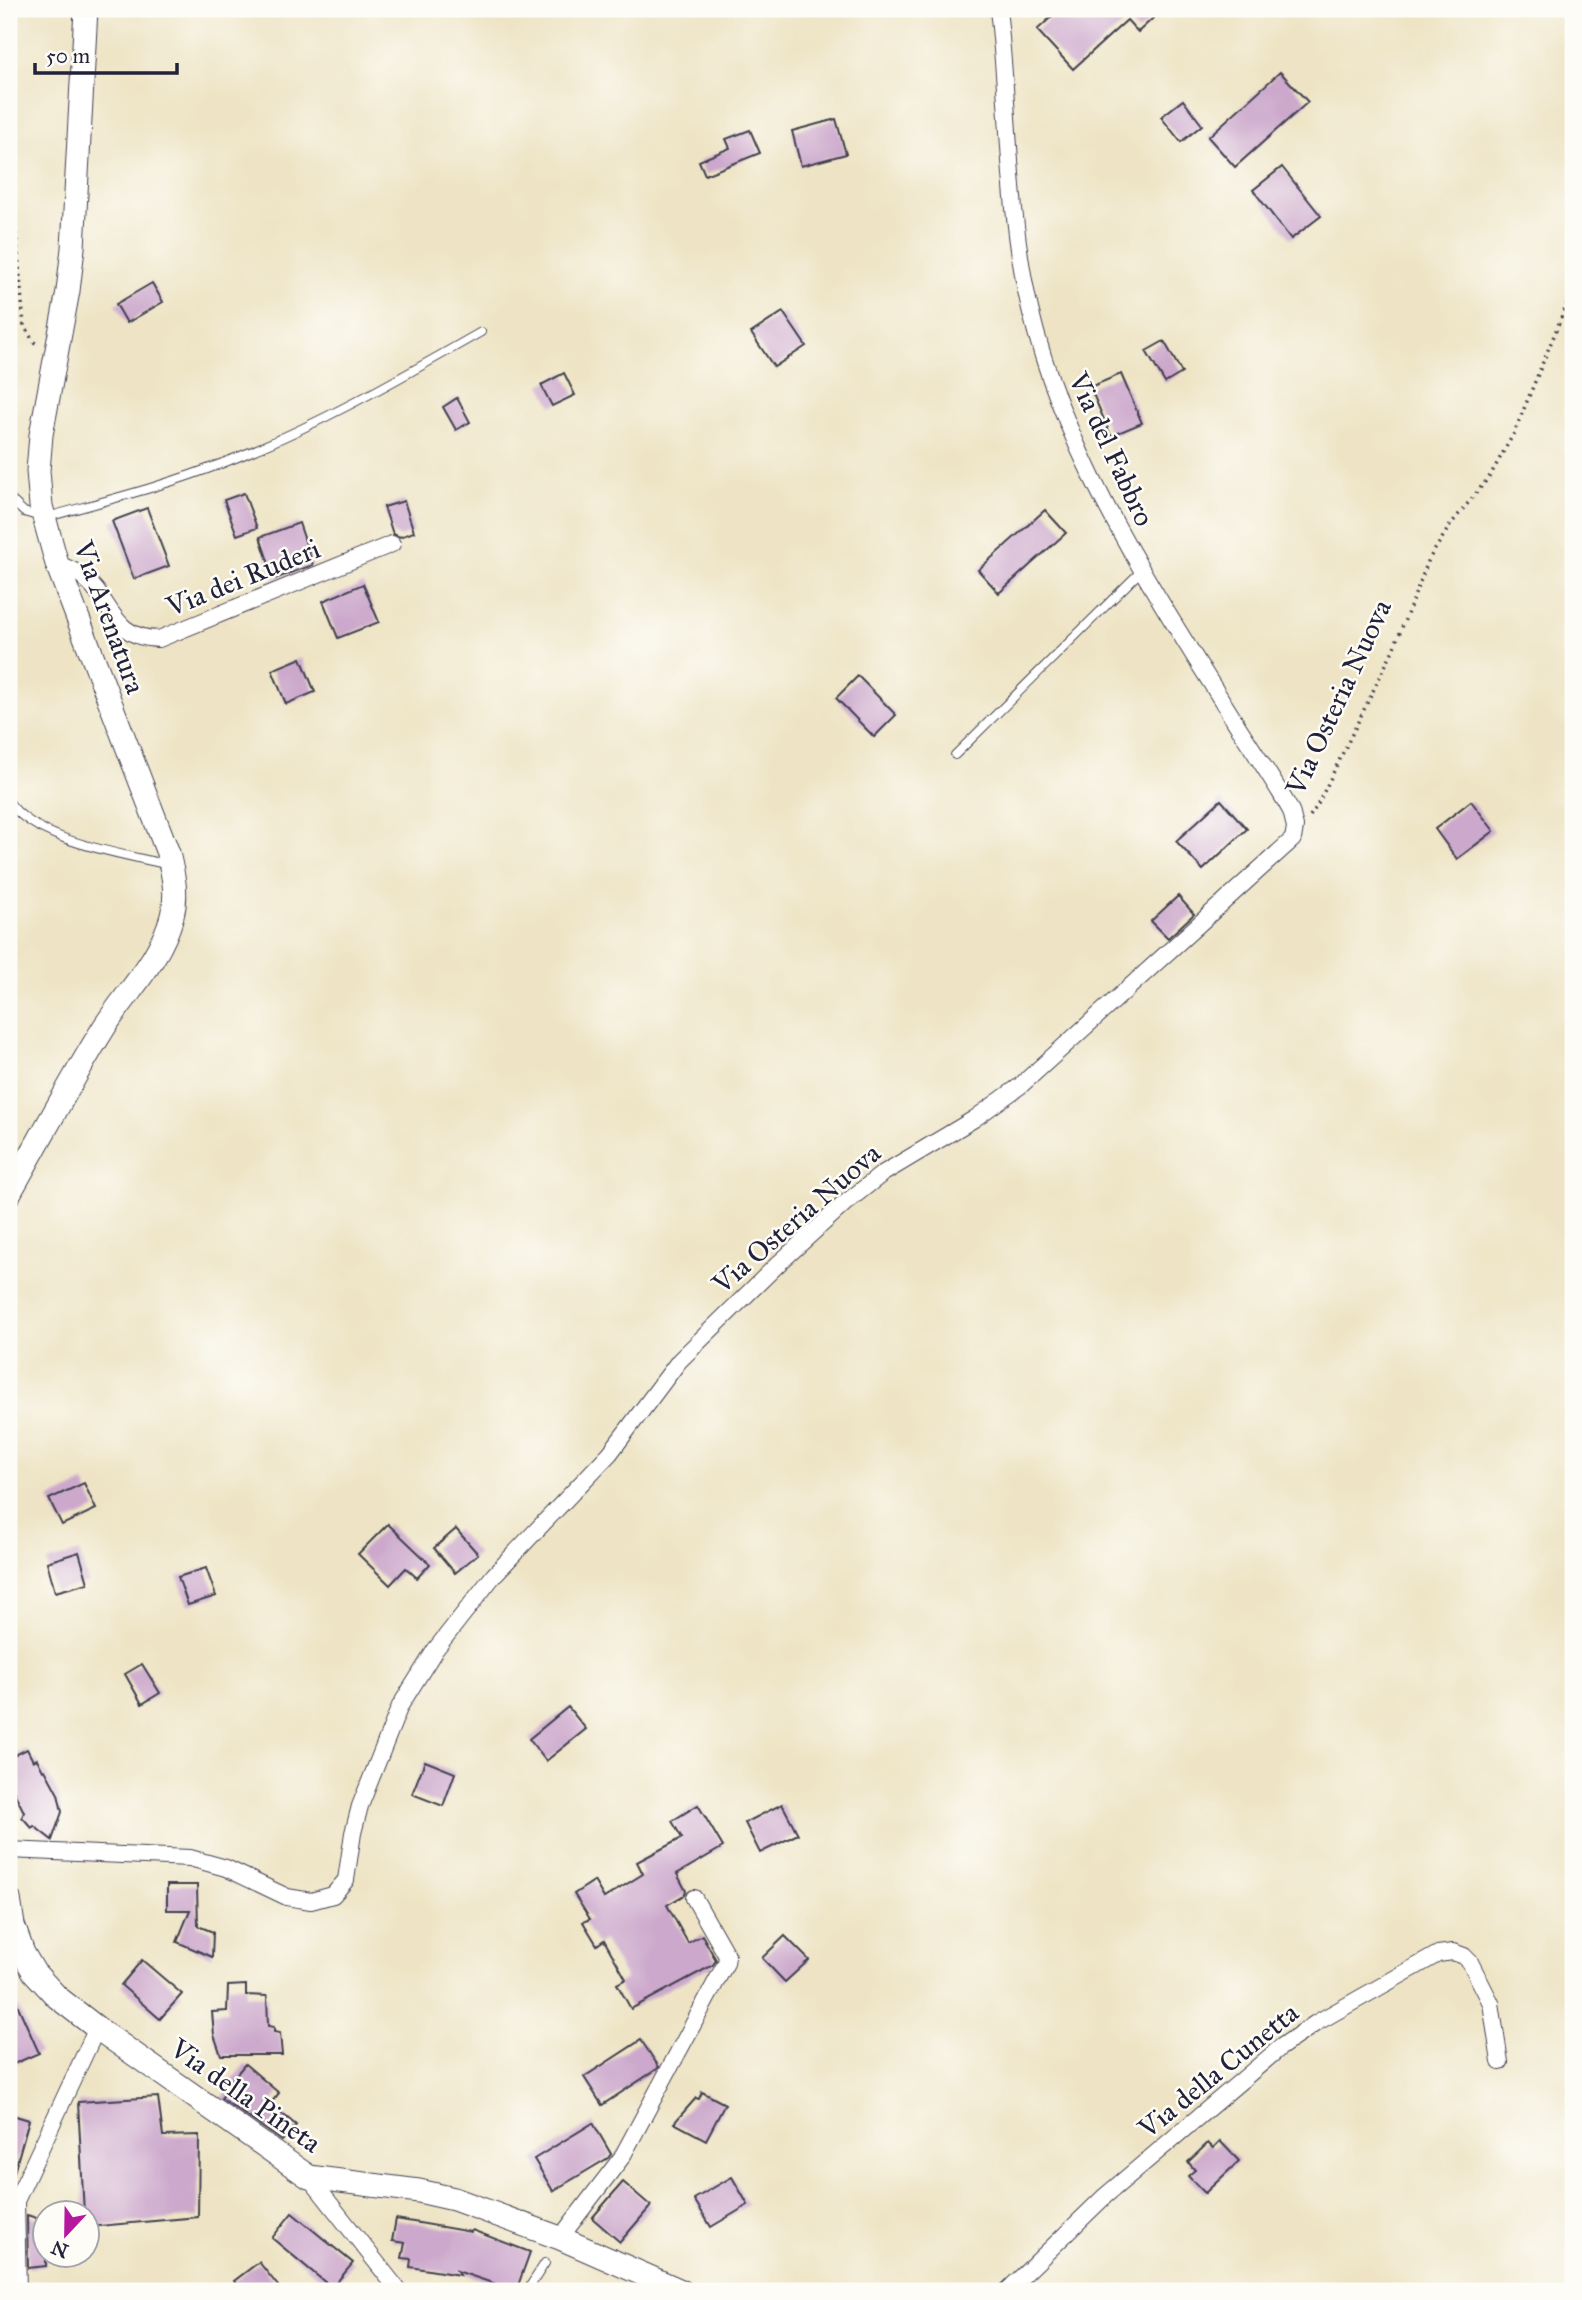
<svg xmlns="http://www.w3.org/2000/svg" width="1582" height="2300" viewBox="0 0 1582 2300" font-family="'IM FELL Great Primer',serif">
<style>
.building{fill:#cca8cc}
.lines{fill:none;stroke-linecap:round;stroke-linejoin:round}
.lane-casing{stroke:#413f50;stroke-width:10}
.street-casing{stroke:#413f50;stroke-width:18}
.secondary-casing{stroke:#413f50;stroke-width:25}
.path{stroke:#413f50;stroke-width:3.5;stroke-dasharray:2 5;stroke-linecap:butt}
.lane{stroke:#fff;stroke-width:8}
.street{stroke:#fff;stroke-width:16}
.secondary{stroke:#fff;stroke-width:23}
.labels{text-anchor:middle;stroke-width:5;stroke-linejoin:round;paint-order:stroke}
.street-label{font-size:28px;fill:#22223b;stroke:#fdfcf7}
</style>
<rect width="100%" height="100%" fill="#fdfcf7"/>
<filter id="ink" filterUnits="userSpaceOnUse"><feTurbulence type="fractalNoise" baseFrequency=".0143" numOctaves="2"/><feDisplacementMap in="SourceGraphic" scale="14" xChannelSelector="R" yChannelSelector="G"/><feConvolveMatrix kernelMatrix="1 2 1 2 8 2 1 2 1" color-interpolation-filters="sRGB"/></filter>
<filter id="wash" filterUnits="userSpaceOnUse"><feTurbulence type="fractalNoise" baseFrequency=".00686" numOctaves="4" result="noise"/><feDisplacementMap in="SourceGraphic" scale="28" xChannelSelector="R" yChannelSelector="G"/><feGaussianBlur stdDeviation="1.57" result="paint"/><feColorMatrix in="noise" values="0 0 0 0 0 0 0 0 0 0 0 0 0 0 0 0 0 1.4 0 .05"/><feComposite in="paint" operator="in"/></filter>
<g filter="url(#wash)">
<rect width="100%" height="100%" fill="#eee4c5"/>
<g id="blocks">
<g class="building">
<path d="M1060 9H1163L1138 32 1127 20 1073 69 1037 30Z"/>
<path d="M1280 72 1308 102 1235 167 1208 137Z"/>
<path d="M1183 100 1202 125 1181 142 1161 117Z"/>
<path d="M836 119 846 154 801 166 792 131Z"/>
<path d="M750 130 760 153 705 175 699 161 730 148 726 139Z"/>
<path d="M1282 167 1321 216 1291 239 1253 190Z"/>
<path d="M152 283 163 302 127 323 116 304Z"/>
<path d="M783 312 806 346 774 367 751 333Z"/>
<path d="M1164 341 1182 373 1165 383 1146 351Z"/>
<path d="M564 373 575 395 552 406 541 385Z"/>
<path d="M1121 374 1142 423 1111 436 1090 387Z"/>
<path d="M457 398 470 422 456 430 443 407Z"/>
<path d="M244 493 257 528 237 535 224 500Z"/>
<path d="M404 501 414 532 400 537 393 534 384 507Z"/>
<path d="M147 508 169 566 134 579 112 521Z"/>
<path d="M1045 510 1066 533 999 593 978 570Z"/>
<path d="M299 523 313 565 274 579 260 537Z"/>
<path d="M363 584 379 622 338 638 323 601Z"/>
<path d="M301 658 315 692 286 704 272 670Z"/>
<path d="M858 676 896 715 874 737 836 698Z"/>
<path d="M1221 800 1247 829 1203 870 1176 841Z"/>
<path d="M1471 801 1494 831 1457 859 1435 829Z"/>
<path d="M1178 896 1194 914 1168 938 1151 921Z"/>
<path d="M84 1483 96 1509 62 1525 49 1499Z"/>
<path d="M388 1524 430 1564 417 1578 406 1568 390 1585 358 1554Z"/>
<path d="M456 1529 478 1554 455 1573 434 1548Z"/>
<path d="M79 1552 88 1583 55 1592 47 1562Z"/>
<path d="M206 1568 216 1596 188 1605 178 1577Z"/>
<path d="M142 1664 160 1693 142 1704 125 1674Z"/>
<path d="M568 1707 586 1729 546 1761 529 1739Z"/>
<path d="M27 1749 33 1761 37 1759 43 1771 45 1770 58 1794 62 1812 52 1840 34 1826 32 1828 22 1817 24 1812 9 1782V1758Z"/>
<path d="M425 1761 455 1773 443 1806 412 1794Z"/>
<path d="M782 1804 798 1834 760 1853 745 1823Z"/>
<path d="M698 1805 723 1847 677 1874 686 1891 684 1895 667 1905 688 1943 702 1935 716 1960 713 1965 631 2009 617 1984 626 1979 604 1940 597 1945 583 1922 590 1919 574 1894 594 1881 604 1898 643 1874 637 1862 682 1838 672 1821Z"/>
<path d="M167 1885H197L198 1926 213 1932 212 1957 177 1942 190 1910H167Z"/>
<path d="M785 1936 809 1960 785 1982 762 1958Z"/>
<path d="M142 1960 182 1994 160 2019 121 1985Z"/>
<path d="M246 1985V1995L267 1996 268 2026 274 2027V2032L280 2033 282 2055H221L214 2035 212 2012 227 2011 228 1986Z"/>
<path d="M9 1986 39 2053 9 2066Z"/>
<path d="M641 2040 659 2067 657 2069 602 2105 584 2077Z"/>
<path d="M245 2064 279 2093 270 2104 296 2125 282 2141 221 2098 229 2089 226 2087Z"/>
<path d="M702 2092 725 2104 706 2140 674 2123 696 2098 699 2099Z"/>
<path d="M158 2097 163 2136 199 2135 198 2217 88 2227V2213H84L78 2102Z"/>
<path d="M9 2114 29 2120 13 2176 9 2175Z"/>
<path d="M593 2123 611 2154 608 2158 553 2191 534 2159Z"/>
<path d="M1220 2141 1239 2161 1205 2193 1188 2176 1195 2170 1188 2162 1208 2143 1213 2148Z"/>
<path d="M732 2177 748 2205 711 2227 694 2199Z"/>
<path d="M623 2182 651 2206 620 2242 592 2218Z"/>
<path d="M292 2213 353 2263 332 2288 272 2238Z"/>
<path d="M27 2215 46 2221V2266L28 2268Z"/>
<path d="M396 2219 471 2232 472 2230 530 2252 516 2291 457 2271 460 2275 410 2267 411 2259 402 2258 405 2243 392 2241Z"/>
<path d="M259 2262 282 2291H242L234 2281Z"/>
</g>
</g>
</g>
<g filter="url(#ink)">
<use href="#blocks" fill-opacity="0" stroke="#413f50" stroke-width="2"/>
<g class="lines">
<defs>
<g id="lane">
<path d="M9 498 24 512 44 518C104 501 165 486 223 463 313 428 397 380 481 332"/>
<path d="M955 755 1142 570"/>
<path d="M9 802C37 842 121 853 168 865"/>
<path d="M527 2291 545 2263"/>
</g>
<g id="street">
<path d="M57 564C66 567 75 570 82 576 113 600 110 638 159 639L392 544"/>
<path d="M9 1850 190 1858 226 1868 287 1897 311 1901 333 1895 346 1880 353 1833 360 1806 400 1706 435 1650 494 1575 610 1453 679 1361 777 1265 844 1204 882 1174 974 1119 1020 1086 1293 839 1295 827 1291 811C1272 777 1249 745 1229 712 1150 585 1065 457 1030 309 1007 211 1010 109 998 9"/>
<path d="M309 2177 399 2291"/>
<path d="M560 2238 622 2157 726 1963 727 1956 694 1898"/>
<path d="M18 2291 16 2201 97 2028"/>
<path d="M1007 2291 1105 2196 1281 2047 1316 2023 1438 1954 1453 1952 1464 1956 1470 1962 1491 2003 1500 2062"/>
</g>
<g id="secondary">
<path d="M9 1194C41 1138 71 1080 105 1026 128 991 161 958 172 916 178 894 173 874 168 853L57 564 41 506 38 471 41 435 68 291 73 248 86 9"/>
<path d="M9 1899 13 1925 23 1953 34 1972 57 1997 97 2028 309 2177 419 2191 454 2199 560 2238 681 2291"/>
</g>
</defs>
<use href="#lane" class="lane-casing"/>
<use href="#street" class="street-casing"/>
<use href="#secondary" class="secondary-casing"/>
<g class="path">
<path d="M9 199 15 218 24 326 34 342 39 345"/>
<path d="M1310 816 1317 806 1393 650 1429 559 1451 524 1490 476 1514 433 1573 289"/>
</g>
<use href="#lane" class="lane"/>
<use href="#street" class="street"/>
<use href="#secondary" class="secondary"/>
</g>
</g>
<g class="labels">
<g class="street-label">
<text transform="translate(1112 449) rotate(65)" y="10">Via del Fabbro</text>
<text transform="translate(243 577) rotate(-22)" y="10">Via dei Ruderi</text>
<text transform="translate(110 617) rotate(70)" y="10">Via Arenatura</text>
<text transform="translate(1338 697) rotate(-65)" y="10">Via Osteria Nuova</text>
<text transform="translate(796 1218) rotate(-41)" y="10">Via Osteria Nuova</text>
<text transform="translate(1218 2070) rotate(-39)" y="10">Via della Cunetta</text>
<text transform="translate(246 2095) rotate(35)" y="10">Via della Pineta</text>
</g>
</g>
<rect width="1582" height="2300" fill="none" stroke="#fdfcf7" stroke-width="35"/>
<g transform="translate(66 2234) rotate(202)"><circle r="33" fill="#fdfcf7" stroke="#a5a5ac" stroke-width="2"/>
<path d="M0-5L12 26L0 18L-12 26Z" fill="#b5179e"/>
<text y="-10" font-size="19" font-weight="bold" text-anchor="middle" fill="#22223b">N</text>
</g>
<path d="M35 63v10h142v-10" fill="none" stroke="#22223b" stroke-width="3.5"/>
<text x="46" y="63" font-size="21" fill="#22223b" stroke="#fdfcf7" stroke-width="5" paint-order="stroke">50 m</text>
</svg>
